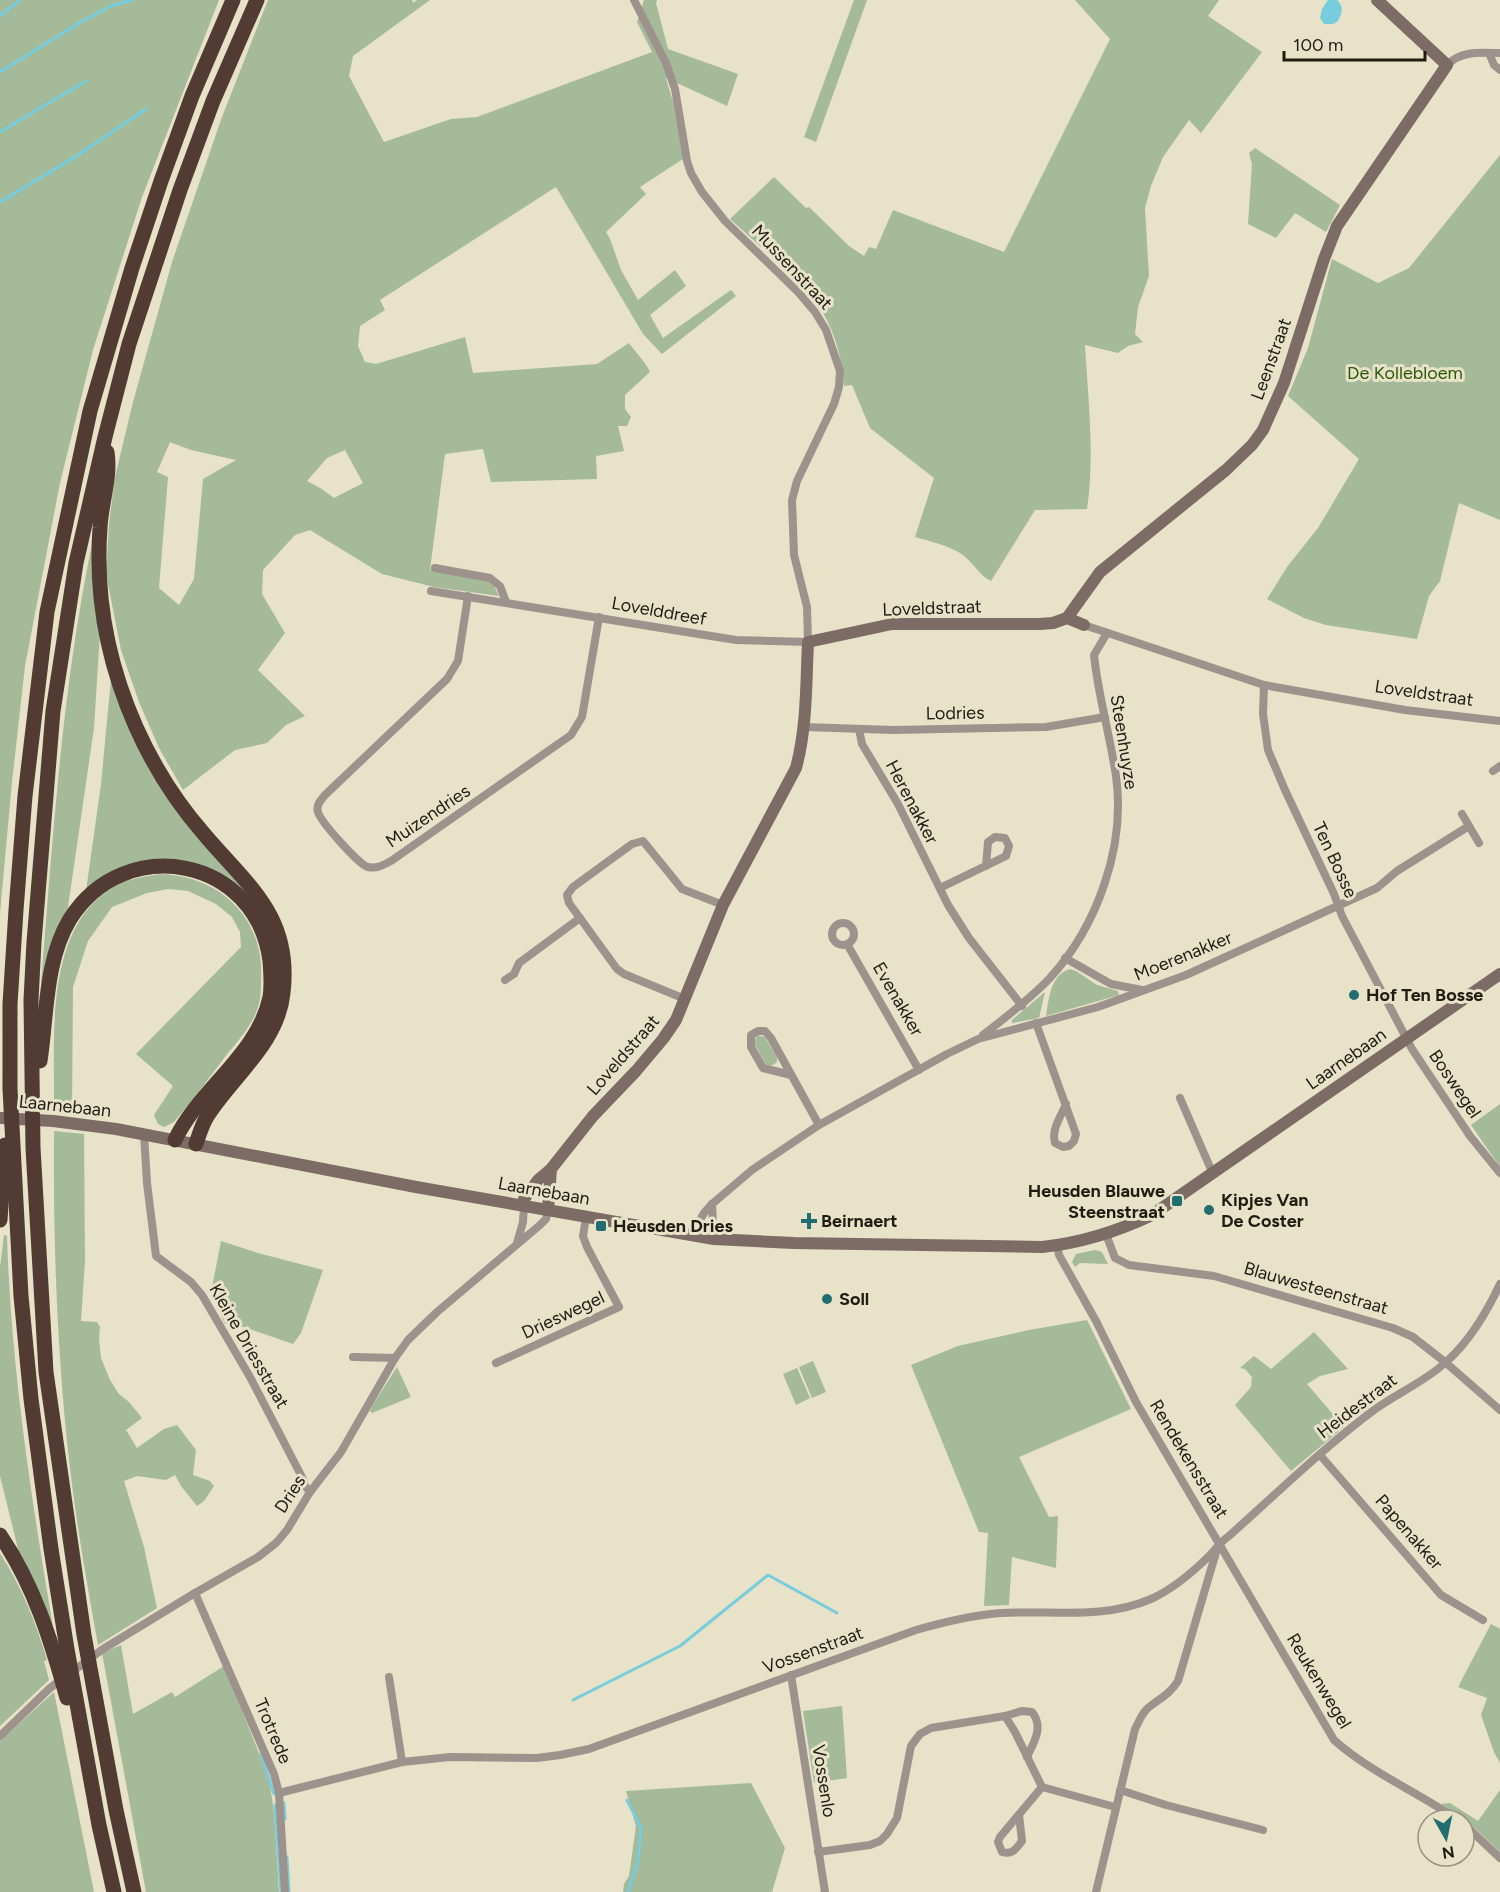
<svg xmlns="http://www.w3.org/2000/svg" width="1500" height="1892" viewBox="0 0 1500 1892" font-family="Figtree,sans-serif">
<style>
.green{fill:#a4ba99;fill-rule:evenodd}
.water{fill:#77cdde}
.lines{fill:none;stroke-linecap:round;stroke-linejoin:round}
.stream{stroke:#77cdde;stroke-width:3}
.street{stroke:#9e928d;stroke-width:8}
.secondary{stroke:#7d6c65;stroke-width:12}
.highway{stroke:#513b32;stroke-width:15}
.poi-dot{fill:#216d70;stroke:#e7e2c8;stroke-width:2}
.labels{text-anchor:middle;stroke-width:6;stroke-linejoin:round;paint-order:stroke}
.street-label{font-size:18px;fill:#1f1d13;stroke:#e7e2c8}
.park-label{font-size:18px;fill:#2c5908;stroke:#e7e2c8}
.poi-label{font-size:18px;font-weight:bold;fill:#1f1d13;stroke:#e7e2c8;text-anchor:start}
</style>
<rect width="100%" height="100%" fill="#e7e2c8"/>
<g class="green">
<path d="M0 0H219L142 197 93 350 60 483 25 666 12 782 0 913Z"/>
<path d="M268 0H412L413 3 417 0H430L353 56 349 76 384 142 451 119 477 117 652 52 637 22 644 0H657L656 3 668 49 738 74 727 106 666 78 673 102 683 159 640 187 646 194 606 232 610 239 621 270 638 300 675 270 686 286 650 315 663 338 731 290 736 296 662 354 643 334 556 187 380 300 385 310 360 326 358 346 365 362 376 364 465 337 473 373 597 364 629 343C636 353 645 361 650 372L625 395V409L631 417 627 426H618L624 451 596 456 597 479 491 482 483 449 445 454 430 570C444 572 482 573 492 583 495 587 497 592 499 596L434 587 382 574 310 530 295 535 263 570 262 594 285 633 258 670 305 716 286 725 267 743 235 750 183 790 159 748 139 702 121 650 106 574 109 524 115 477 133 402 172 262 222 117ZM170 442 191 450 236 460 203 479 194 579 179 605 159 588 168 477 157 472ZM345 450 363 483 334 498 322 489 307 481 327 458Z"/>
<path d="M854 0H867L816 142 804 137Z"/>
<path d="M1075 0H1219L1208 16 1262 52 1201 133 1189 120 1163 157 1151 186 1145 208 1149 276 1138 307 1135 334 1143 342 1128 346 1118 353 1085 345C1088 398 1095 456 1087 509L1035 510 991 581C978 575 973 561 960 553 947 545 929 541 915 537L934 478 870 428 852 385 844 386C843 361 835 333 822 311 802 280 758 245 730 219L774 177 806 208 809 207 849 246 864 256 869 247 876 249 893 210 1004 252 1110 39Z"/>
<path d="M1255 148 1340 205 1326 232 1295 213 1276 238 1248 224 1252 164 1249 153Z"/>
<path d="M1500 155V520L1459 503 1440 581 1429 596 1417 639 1326 625 1304 618 1267 599 1287 567 1318 528 1359 459 1288 396 1308 348 1332 259 1378 283 1409 268Z"/>
<path d="M92 544 100 633 94 728 67 914 45 983H41C53 836 62 689 92 544Z"/>
<path d="M111 679 132 731 240 881 269 925 186 861 168 860 134 864 109 873 86 891 101 784Z"/>
<path d="M160 874C220 876 265 918 261 980 261 988 261 999 258 1007 253 1024 239 1040 228 1053 210 1077 193 1100 174 1122L164 1127 158 1124 154 1115 173 1086 136 1054 241 947 240 932 232 917 216 904 188 891 168 889 147 893 112 907 88 941 73 987 72 1112 54 1110C55 1038 42 917 124 882 135 878 148 876 160 874Z"/>
<path d="M1070 969 1076 971 1097 985 1118 991 1119 995 1046 1016C1049 999 1050 975 1070 969Z"/>
<path d="M1045 992 1039 1018 1012 1023V1020Z"/>
<path d="M757 1035 765 1037 777 1057V1062L773 1065 768 1066 765 1063 754 1043Z"/>
<path d="M1500 1104V1167L1471 1125Z"/>
<path d="M54 1131 84 1134 85 1261 81 1321 97 1322 100 1327 99 1339 101 1358 110 1380 119 1394 129 1402 142 1418 126 1430 137 1448 164 1429 177 1425 196 1450 193 1475 210 1481 214 1486 204 1501 197 1506 181 1486 175 1475 166 1480 137 1476 124 1481 144 1547 157 1608 98 1645C87 1584 76 1522 69 1460 57 1351 53 1240 54 1131Z"/>
<path d="M4 1235 7 1236C11 1367 31 1497 53 1627L20 1557 0 1476V1267Z"/>
<path d="M221 1241 258 1253 323 1270 301 1333 293 1344 229 1322 225 1324 211 1293Z"/>
<path d="M1095 1250 1102 1252 1108 1264 1080 1263 1075 1267 1072 1262 1076 1254Z"/>
<path d="M1087 1320 1131 1409 1019 1457 1049 1517 1058 1516 1056 1568 1012 1557 1009 1605 984 1606 988 1533 979 1532 911 1365 958 1346 1029 1330Z"/>
<path d="M1314 1332 1348 1369 1320 1376 1307 1384 1344 1427 1291 1471 1235 1405 1251 1387 1252 1377 1245 1369 1240 1368 1254 1356 1271 1369Z"/>
<path d="M813 1361 826 1392 812 1398 799 1367Z"/>
<path d="M397 1367 411 1397 372 1413 370 1411 372 1406Z"/>
<path d="M797 1368 810 1398 796 1405 783 1374Z"/>
<path d="M0 1553C21 1586 36 1622 47 1660L44 1661 49 1680 0 1726Z"/>
<path d="M1491 1624 1500 1629V1763L1494 1752 1481 1715 1487 1698 1458 1687Z"/>
<path d="M121 1645 133 1714 172 1692 175 1697 224 1666 269 1778 274 1812 279 1892H146L102 1653Z"/>
<path d="M54 1692 94 1892H0V1741Z"/>
<path d="M842 1706 847 1778 814 1783 803 1711Z"/>
<path d="M751 1783 785 1848 772 1892H623L624 1884 629 1876 636 1826 626 1791Z"/>
<path d="M1500 1790V1852L1476 1829 1441 1804 1450 1803 1478 1821Z"/>
</g>
<path class="water" d="M1328 0H1337C1344 6 1342 13 1338 21L1333 24H1324L1320 18 1322 9Z"/>
<g class="lines">
<g class="stream">
<path d="M0 16 20 0"/>
<path d="M0 72 79 23 111 6 132 0"/>
<path d="M0 132 86 81"/>
<path d="M0 202 75 157 146 109"/>
<path d="M573 1700 680 1646 768 1575 837 1613"/>
<path d="M261 1754 274 1794"/>
<path d="M627 1800 641 1828 638 1861 628 1892"/>
<path d="M284 1803 285 1819"/>
<path d="M275 1805 281 1892"/>
<path d="M287 1857 289 1892"/>
</g>
<g class="street">
<path d="M1489 53 1494 65 1500 70"/>
<path d="M1447 65C1462 50 1480 53 1500 53"/>
<path d="M435 568 490 578 500 586 506 602"/>
<path d="M431 591 736 640 808 642 807 607 794 555 792 500 797 481 834 404 839 387 840 371 826 330 815 312 798 292 725 221 702 192 691 173 687 161 675 89 666 63 634 0"/>
<path d="M468 596 458 661 447 679 325 795C320 801 316 805 318 812 320 821 360 866 368 867 377 869 383 865 391 861L571 735 582 717 599 617"/>
<path d="M1084 625 1264 685 1405 710 1500 721"/>
<path d="M1264 685 1263 714 1268 750 1285 790 1334 894 1342 916 1412 1049 1470 1136 1500 1173"/>
<path d="M804 727 893 730 1046 727 1105 717"/>
<path d="M859 729 862 744 898 804 948 905 969 938 1022 1006"/>
<path d="M1493 771 1500 766"/>
<path d="M1462 814 1469 826"/>
<path d="M940 888 1006 856 1009 846 1005 838 995 837 988 842 986 866"/>
<circle cx="843" cy="934" r="11"/>
<path d="M847 944 919 1070"/>
<path d="M1065 958 1111 984 1142 990"/>
<path d="M505 980 514 974 519 963 580 918"/>
<path d="M685 999 624 974 617 969 569 903 567 895 573 887 632 844 643 841 682 889 723 905"/>
<path d="M1036 1023 1076 1134 1074 1141 1069 1146 1063 1147 1055 1143C1051 1129 1061 1117 1066 1104"/>
<path d="M983 1035C1006 1017 1029 1000 1049 979 1097 927 1126 847 1116 776 1110 735 1098 695 1094 655L1107 633"/>
<path d="M791 1075 763 1068 751 1047V1035L758 1031H765L771 1038 819 1125"/>
<path d="M1180 1098 1213 1174"/>
<path d="M144 1134 147 1183 156 1256 191 1282 202 1295 250 1377 303 1479 305 1486 310 1492"/>
<path d="M712 1204 714 1239"/>
<path d="M1106 1234 1115 1258 1129 1265 1214 1276 1393 1328 1413 1337 1445 1362 1500 1410"/>
<path d="M691 1236 704 1213 712 1204 752 1170 819 1125 947 1054 978 1039 1098 1007 1186 975 1377 888 1397 871 1469 826 1479 843"/>
<path d="M517 1243 523 1222 524 1205"/>
<path d="M1057 1245 1059 1255 1096 1321 1136 1402 1334 1740C1371 1773 1418 1792 1458 1820"/>
<path d="M353 1357 395 1358"/>
<path d="M496 1363 619 1307 587 1247 583 1236 586 1217"/>
<path d="M1320 1455 1441 1595 1483 1620"/>
<path d="M195 1593 274 1774 279 1793 285 1892"/>
<path d="M791 1675 825 1892"/>
<path d="M389 1677 402 1762"/>
<path d="M1005 1716 1022 1711 1032 1712C1044 1727 1034 1742 1027 1757"/>
<path d="M0 1736 50 1688 103 1649 195 1593 258 1557 276 1543 287 1530 310 1492 341 1452 395 1358 408 1340 437 1312 540 1225 546 1219 548 1210"/>
<path d="M1120 1790 1166 1805 1263 1830"/>
<path d="M279 1793 402 1762 450 1757 537 1758 560 1755 589 1749 916 1630C944 1622 972 1615 1001 1613 1053 1610 1102 1620 1151 1599 1173 1589 1193 1572 1210 1555 1217 1548 1220 1542 1229 1536 1276 1494 1323 1448 1374 1410 1395 1395 1419 1384 1439 1368 1466 1347 1486 1314 1500 1284"/>
<path d="M1019 1815 1022 1841C1016 1849 1012 1855 1002 1852L998 1842 1000 1837 1042 1787"/>
<path d="M1464 1824 1500 1858"/>
<path d="M818 1852 870 1845 880 1841 887 1834 897 1818 911 1746 920 1734 931 1728 1005 1716 1015 1732 1042 1787 1115 1807"/>
<path d="M1096 1892 1135 1729C1139 1722 1141 1714 1148 1708 1159 1699 1170 1694 1178 1681L1217 1549"/>
</g>
<g class="secondary">
<path d="M1067 618 1100 572 1226 470 1252 445 1263 430 1284 383 1324 259 1337 226 1447 65 1377 0"/>
<path d="M0 1118 53 1121 116 1129 416 1187 714 1239 794 1243 1042 1247C1081 1243 1116 1232 1152 1215L1500 974"/>
<path d="M524 1205V1199L538 1180 551 1169 593 1116 636 1071 663 1039 676 1020 723 905 796 768C807 727 806 684 808 642L892 624H1040L1053 623 1067 618 1084 625"/>
<path d="M548 1210 551 1169"/>
</g>
<g class="highway">
<path d="M107 452C111 478 101 503 100 528 95 597 108 664 136 727 153 765 176 802 204 834 248 886 292 916 283 993 278 1043 233 1076 208 1115 202 1124 199 1135 196 1144"/>
<path d="M40 1061C47 1015 45 960 70 919 125 832 257 857 270 961 271 973 272 985 270 997 258 1055 199 1089 175 1140"/>
<path d="M0 1220 5 1145"/>
<path d="M0 1535C34 1585 51 1640 67 1698"/>
<path d="M114 1892 99 1825 67 1649 51 1549 31 1399 21 1296 10 1089V1004L16 910 25 796 47 612 90 411 132 268 161 181 192 96 233 0"/>
<path d="M134 1892 116 1810 84 1635 46 1372 33 1148 31 1000 34 942 53 711 76 563 105 437 129 344 180 190 213 101 257 0"/>
</g>
</g>
<g class="poi-dot">
<circle cx="1354" cy="995" r="6"/>
<rect x="1171" y="1195" width="12" height="12" rx="3"/>
<circle cx="1209" cy="1210" r="6"/>
<path d="M806 1212h6v6h6v6h-6v6h-6v-6h-6v-6h6z"/>
<rect x="595" y="1220" width="12" height="12" rx="3"/>
<circle cx="827" cy="1299" r="6"/>
</g>
<g class="labels">
<g class="street-label">
<text transform="translate(792 267) rotate(47)" y="6">Mussenstraat</text>
<text transform="translate(1271 359) rotate(-70)" y="6">Leenstraat</text>
<text transform="translate(932 608) rotate(-2)" y="6">Loveldstraat</text>
<text transform="translate(659 611) rotate(10)" y="6">Lovelddreef</text>
<text transform="translate(1424 693) rotate(8)" y="6">Loveldstraat</text>
<text transform="translate(955 713) rotate(-1)" y="6">Lodries</text>
<text transform="translate(1124 742) rotate(81)" y="6">Steenhuyze</text>
<text transform="translate(912 802) rotate(62)" y="6">Herenakker</text>
<text transform="translate(428 816) rotate(-34)" y="6">Muizendries</text>
<text transform="translate(1335 860) rotate(65)" y="6">Ten Bosse</text>
<text transform="translate(1183 956) rotate(-22)" y="6">Moerenakker</text>
<text transform="translate(898 999) rotate(60)" y="6">Evenakker</text>
<text transform="translate(623 1055) rotate(-49)" y="6">Loveldstraat</text>
<text transform="translate(1346 1059) rotate(-35)" y="6">Laarnebaan</text>
<text transform="translate(1455 1084) rotate(56)" y="6">Boswegel</text>
<text transform="translate(65 1106) rotate(6)" y="6">Laarnebaan</text>
<text transform="translate(544 1191) rotate(10)" y="6">Laarnebaan</text>
<text transform="translate(1316 1288) rotate(16)" y="6">Blauwesteenstraat</text>
<text transform="translate(563 1315) rotate(-25)" y="6">Drieswegel</text>
<text transform="translate(249 1346) rotate(60)" y="6">Kleine Driesstraat</text>
<text transform="translate(1357 1406) rotate(-37)" y="6">Heidestraat</text>
<text transform="translate(1189 1459) rotate(59)" y="6">Rendekensstraat</text>
<text transform="translate(290 1494) rotate(-57)" y="6">Dries</text>
<text transform="translate(1409 1532) rotate(49)" y="6">Papenakker</text>
<text transform="translate(813 1650) rotate(-20)" y="6">Vossenstraat</text>
<text transform="translate(1319 1681) rotate(59)" y="6">Reukenwegel</text>
<text transform="translate(273 1731) rotate(67)" y="6">Trotrede</text>
<text transform="translate(824 1781) rotate(81)" y="6">Vossenlo</text>
</g>
<g class="park-label">
<text x="1405" y="379">De Kollebloem</text>
</g>
<g class="poi-label">
<text x="1366" y="1001">Hof Ten Bosse</text>
<text x="1165" y="1197" text-anchor="end">Heusden Blauwe<tspan x="1165" dy="21">Steenstraat</tspan></text>
<text x="1221" y="1206">Kipjes Van<tspan x="1221" dy="21">De Coster</tspan></text>
<text x="821" y="1227">Beirnaert</text>
<text x="613" y="1232">Heusden Dries</text>
<text x="839" y="1305">Soll</text>
</g>
</g>
<g transform="translate(1446 1838) rotate(171)"><circle r="28" fill="#e7e2c8" stroke="#979380" stroke-width="1.5"/>
<path d="M0-4.5L10 22L0 15L-10 22Z" fill="#216d70"/>
<text y="-9" font-size="16" font-weight="bold" text-anchor="middle" fill="#1f1d13">N</text>
</g>
<path d="M1284 51v9h141v-9" fill="none" stroke="#1f1d13" stroke-width="3"/>
<text x="1293" y="51" font-size="18" fill="#1f1d13" stroke="#e7e2c8" stroke-width="4.5" paint-order="stroke">100 m</text>
</svg>
